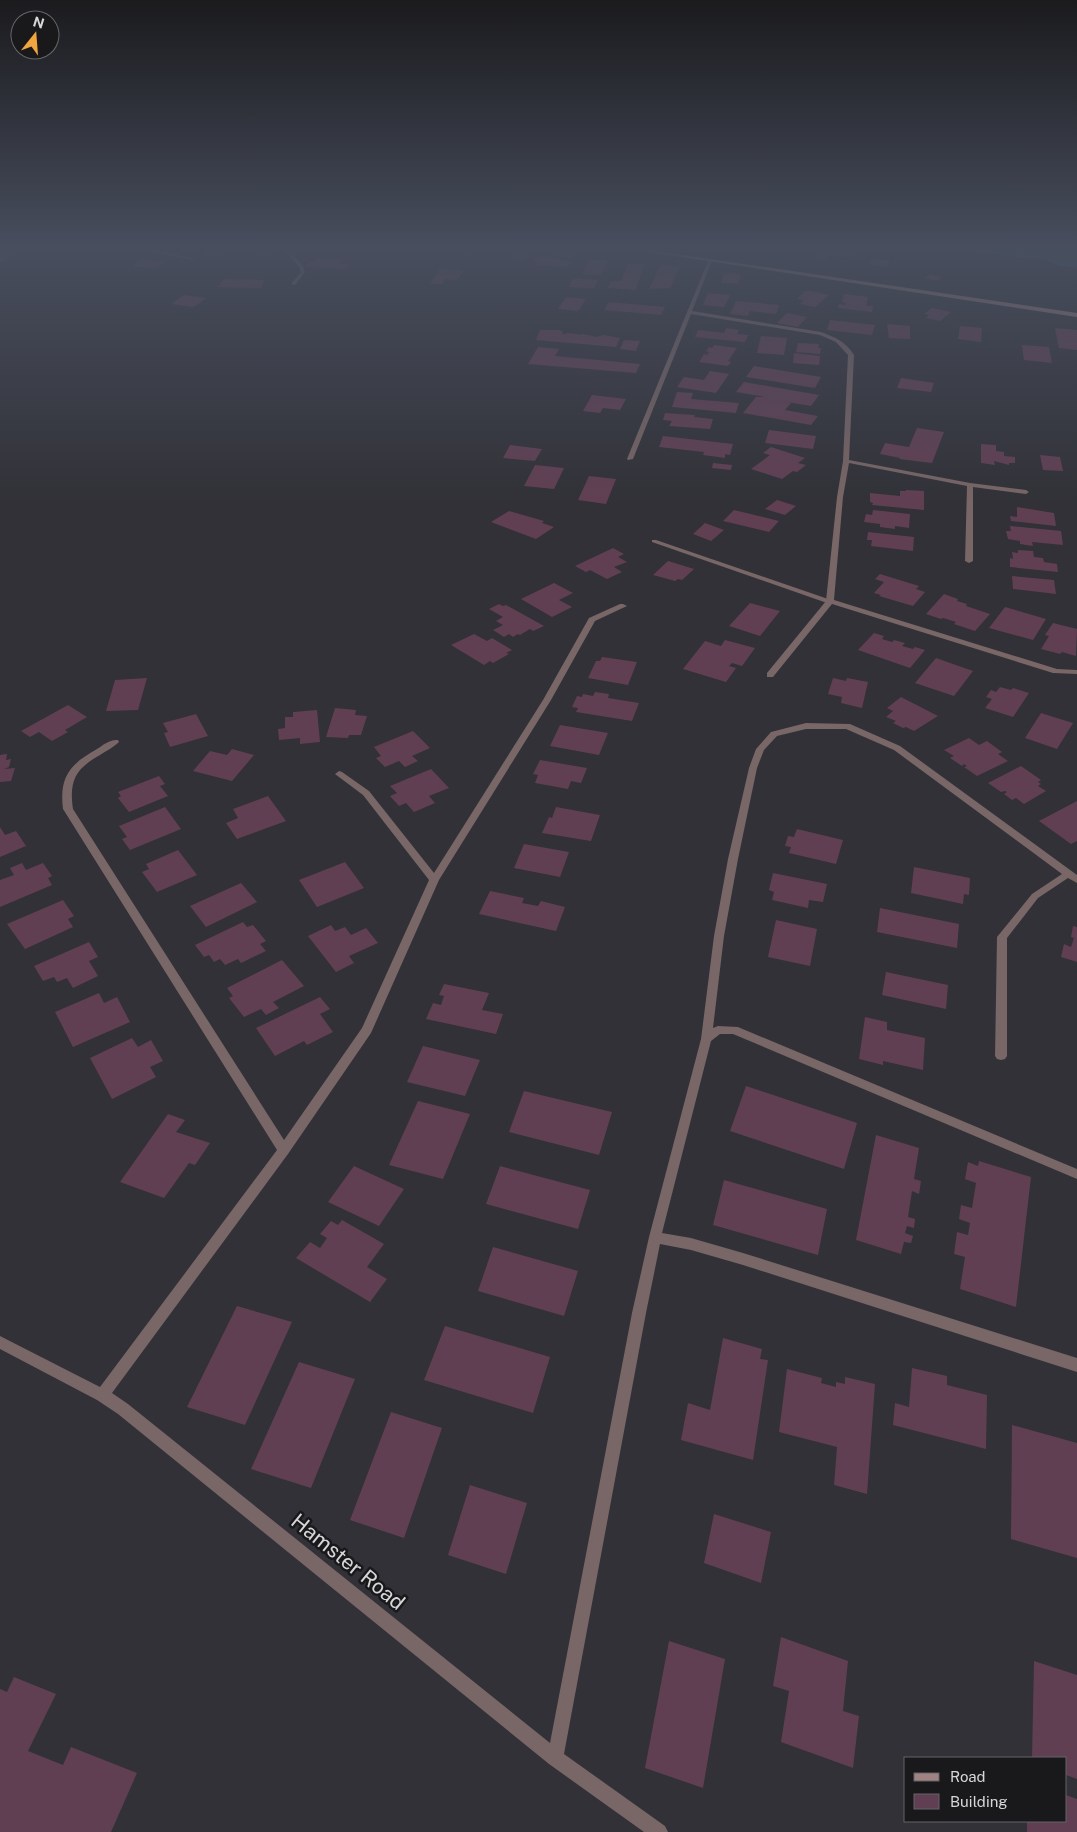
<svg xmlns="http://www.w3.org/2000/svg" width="1077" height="1832" viewBox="0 0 1077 1832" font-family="'Public Sans',sans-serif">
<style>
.water{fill:#31606e}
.building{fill:#613f52}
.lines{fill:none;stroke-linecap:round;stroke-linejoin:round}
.lane{fill:#796666;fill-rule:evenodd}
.street{fill:#796666;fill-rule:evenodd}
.secondary{fill:#a18282;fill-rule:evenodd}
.labels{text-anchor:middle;stroke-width:5;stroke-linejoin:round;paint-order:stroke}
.near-street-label{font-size:21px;fill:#d7d7da;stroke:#19191c}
</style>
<rect width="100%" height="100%" fill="#313137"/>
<path class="water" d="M920 247H1077V268L1059 266 1046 260Z"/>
<g class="building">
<path d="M4 247H34L0 263V249Z"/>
<path d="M158 247H180L171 253 153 250Z"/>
<path d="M218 247H241L218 258 202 255Z"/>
<path d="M461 247H481L470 256 452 254Z"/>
<path d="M550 247 571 251 567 254 575 255 570 259 541 253Z"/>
<path d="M818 247H845L840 253 852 254 849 258 830 256 827 259 816 258 820 254 802 252 806 248 816 249Z"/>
<path d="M258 250 273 251 268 256 253 254Z"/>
<path d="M520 250 534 252 524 260 509 258Z"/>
<path d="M540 255 563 259 561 260 573 262 565 267 533 265 537 262 532 261Z"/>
<path d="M317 258 342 259 339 264H349L346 269 306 267 310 262H314Z"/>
<path d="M874 258 890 261 886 267 869 264Z"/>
<path d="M590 259 608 260 601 275 582 274Z"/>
<path d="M140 260 165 261 156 268 132 267Z"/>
<path d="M628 264 644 265 636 290 608 288 611 281H621Z"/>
<path d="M661 265 680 267 670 288 649 289Z"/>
<path d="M440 269 463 271 457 280 445 279 442 284H430Z"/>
<path d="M724 273 741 274 738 284 721 283Z"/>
<path d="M930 274 942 277 937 281 925 278Z"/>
<path d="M573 278 598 280 594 288 569 287Z"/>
<path d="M224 279 265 280 261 288 218 287Z"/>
<path d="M805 291H811L829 295 815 307 800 304 804 300 797 299Z"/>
<path d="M708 293 730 295 724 307 703 305Z"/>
<path d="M844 294 868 297 866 306H873L872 312 838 308 839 304 845 305 846 303 842 302Z"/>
<path d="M184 295 206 298 194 307 171 304Z"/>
<path d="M566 297 586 299 578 311 558 309Z"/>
<path d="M736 301 779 305 776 314 750 311 748 316 730 314Z"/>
<path d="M609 302 665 307 661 315 604 310Z"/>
<path d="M932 308 951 312 940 321 926 318 929 315 924 314Z"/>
<path d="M787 313 807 317 798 327 777 323Z"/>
<path d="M830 320 875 325 872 335 827 330Z"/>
<path d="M887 324 910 326V339L889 338Z"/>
<path d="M960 326 982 328 981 342 958 339Z"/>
<path d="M726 328 739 330 737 334 748 335 745 342 695 337 698 330 724 333Z"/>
<path d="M1055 328 1077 330V350L1059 348Z"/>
<path d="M540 330H559L563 332 562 334H566L567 333 578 334 577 335 583 334 597 337 603 335 620 338 616 347 536 340Z"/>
<path d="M761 336 787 338 784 355 757 353Z"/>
<path d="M624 340 640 341 636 351 620 349Z"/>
<path d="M798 343 819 344 818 348H821L820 354 796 352Z"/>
<path d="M714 345 737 348 728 361 731 362 728 366 699 362 704 354 707 355 709 352 706 351 709 347 712 348Z"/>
<path d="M1022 345 1049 347 1052 363 1024 360Z"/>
<path d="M538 347 559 349 555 356 640 364 636 373 528 364Z"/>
<path d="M794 353 820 356 819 365 793 363Z"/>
<path d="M754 366 821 377 815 388 746 377Z"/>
<path d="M710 371 729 374 716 393 677 387 684 377 704 380Z"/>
<path d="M901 378 934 383 931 392 897 388Z"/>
<path d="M744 382 819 395 811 406 781 401 791 403 785 410 818 416 811 425 743 413 756 397H765L736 392Z"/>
<path d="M677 392 693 393 691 399 739 403 736 413 672 407Z"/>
<path d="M592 395 626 399 620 410 603 408 600 413 583 411Z"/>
<path d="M665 413 695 415 694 417 713 419 710 429 669 426 672 421 663 420Z"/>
<path d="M917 428 944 432 932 463 899 459 900 458 880 454 885 443 909 447Z"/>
<path d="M769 430 816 436 813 449 765 443Z"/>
<path d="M663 436 733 444 730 455 725 454V458L703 455 704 452 659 447Z"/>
<path d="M981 444 996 445V451L1004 452V456L1015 457V463H1009V465L994 461 995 465 981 463Z"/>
<path d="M510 445 542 449 535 461 503 458Z"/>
<path d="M771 447 805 458 798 463 806 465 797 472 793 471 782 479 751 469 770 455 763 453Z"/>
<path d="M1040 455 1060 457 1063 471 1043 470Z"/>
<path d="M713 463 732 465 731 470 712 468Z"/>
<path d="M535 465 564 468 554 489 524 486Z"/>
<path d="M589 476 616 479 606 504 578 500Z"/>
<path d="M906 490 924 491V510L872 505 873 503 870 502V493L900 496V491H906Z"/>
<path d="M777 500 796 506 785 515 765 509Z"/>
<path d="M1017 507 1054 513 1056 526 1011 521 1010 516 1017 517Z"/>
<path d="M734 510 779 521 769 532 723 521Z"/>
<path d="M873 510 910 514 909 528 895 526V529L880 527V524L864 522 866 514 872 515Z"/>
<path d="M509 511 544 521 542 523 554 527 536 539 491 522Z"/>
<path d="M705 523 724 530 711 541 693 534Z"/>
<path d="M1010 526 1061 531 1063 545 1032 542 1033 546 1020 544V541L1008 539 1006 531H1011Z"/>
<path d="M868 532 914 537 913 551 871 546 872 540H867Z"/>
<path d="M613 548 624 554 618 557 627 562 614 567 622 572 607 579 590 570 586 572 575 566Z"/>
<path d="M1018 550 1033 551 1034 557 1043 558 1044 562 1057 564 1058 572 1010 567V558L1013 559 1012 552 1018 553Z"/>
<path d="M668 561 694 569 682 580 678 579 675 581 653 575Z"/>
<path d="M880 574 919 586 916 589 925 592 913 606 879 596 881 595 874 593 884 582 875 579Z"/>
<path d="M1012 576 1054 580 1056 594 1013 589Z"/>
<path d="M554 583 573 593 559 600 572 607 552 617 521 599Z"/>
<path d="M944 594 958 599 957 601 967 604 966 606 990 614 975 631 954 624 956 622 943 618 941 619 926 614Z"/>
<path d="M750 603 780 611 760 636 729 626Z"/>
<path d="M499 604 503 606 506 605 544 626 533 631 530 629 520 635 518 634 513 637 509 634 504 637 493 630 503 625 496 621 503 617 489 609Z"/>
<path d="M1005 607 1046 619 1033 640 989 628Z"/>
<path d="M1053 623 1077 629 1076 656 1062 652 1060 654 1041 649 1049 636 1045 635Z"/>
<path d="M874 633 884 636 882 639 892 642 894 640 905 643 902 646 913 649 915 647 925 650 910 668 858 650Z"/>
<path d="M474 634 487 641 492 638 512 650 506 653 509 654 493 663 490 661 484 665 451 645Z"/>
<path d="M725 640 755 648 742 666 732 663 729 666 736 668 726 682 683 669 705 641 721 646Z"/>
<path d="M602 657 637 662 628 685 588 678 596 661H600Z"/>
<path d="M936 658 973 671 954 696 915 683Z"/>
<path d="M147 678 138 710 106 711 115 680Z"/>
<path d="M833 678 846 681 847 678 868 682 862 708 841 703 842 697 828 694Z"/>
<path d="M1000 687 1011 690 1013 688 1029 693 1013 717 985 708 992 699 986 697 991 690 996 692Z"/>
<path d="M595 692 609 694 608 698 639 703 632 721 576 712 578 708 572 707 577 696 582 697 583 694 593 696Z"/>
<path d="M901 697 938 716 914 731 906 727 903 728 893 723 896 721 886 717 893 711 887 708Z"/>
<path d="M68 705 87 717 65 730 68 732 52 741 39 732 30 737 21 731Z"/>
<path d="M335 708 356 710 355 715 367 716 361 735H349L348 738 326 737Z"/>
<path d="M317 710 320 742 300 744V738L279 740 278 729 285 728V717H293V712Z"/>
<path d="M1041 713 1073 723 1057 749 1025 738Z"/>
<path d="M196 714 208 736 170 747 164 733 168 732 163 723Z"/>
<path d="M560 725 608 733 599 755 550 746Z"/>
<path d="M413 731 430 748 412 756 418 761 405 767 399 761 385 767 376 758 381 756 374 747Z"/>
<path d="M969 738 979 745 987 741 1002 752 998 754 1008 761 977 776 964 767 967 766 964 764 962 766 950 758 954 756 944 750Z"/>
<path d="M232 749 254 755 232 781 193 771 210 751 227 755Z"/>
<path d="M7 754 6 760 11 759 9 767 4 769 15 768 11 781 0 782V755Z"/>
<path d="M540 760 587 768 581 783 571 781 568 789 535 783 538 775 533 774Z"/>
<path d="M1021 766 1041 780 1038 782 1041 784 1038 786 1046 791 1024 804 1016 798 1012 800 1004 794 1007 792 1005 791 1001 792 988 783Z"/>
<path d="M431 769 449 788 429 796 435 803 414 812 406 803 399 806 390 796 397 793 390 786Z"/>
<path d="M159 776 165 784 160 786 168 796 129 812 118 798 121 796 118 792Z"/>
<path d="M268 796 286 821 237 839 226 823 238 818 233 809Z"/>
<path d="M1077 801V841L1071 844 1039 821Z"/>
<path d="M165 807 181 829 130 850 122 839 127 837 119 826Z"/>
<path d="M556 807 600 815 591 841 542 833 549 817 552 818Z"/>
<path d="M0 827 5 835 16 831 26 846 0 857Z"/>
<path d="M797 829 843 840 836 864 789 853 791 847 785 846 788 836 794 837Z"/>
<path d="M524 844 569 852 560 877 514 868Z"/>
<path d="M178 850 197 875 157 892 142 872 149 869 146 864Z"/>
<path d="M345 862 364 888 317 907 299 880Z"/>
<path d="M22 863 26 870 43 863 52 876 48 878 52 885 0 907V880L14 875 10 868Z"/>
<path d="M914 867 970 878 969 895 964 894 963 904 911 893Z"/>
<path d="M773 873 827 884 823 902 809 900 808 908 772 900 774 892 769 890Z"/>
<path d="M241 883 257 902 206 927 190 906Z"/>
<path d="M490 891 524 898 522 903 538 906 541 901 565 907 556 931 479 914Z"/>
<path d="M63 900 74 916 68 919 73 927 25 949 7 924Z"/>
<path d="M880 908 959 924 957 948 877 932Z"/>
<path d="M776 920 817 929 810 966 768 957Z"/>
<path d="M243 922 247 927 253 925 266 941 260 944 266 951 241 963 238 959 225 965 220 959 214 962 209 955 204 957 195 945Z"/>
<path d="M331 925 335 931 345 927 351 935 366 928 378 943 349 956 354 963 336 972 308 936Z"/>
<path d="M1073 926 1077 927V962L1061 957 1064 944 1071 947 1074 938 1071 937Z"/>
<path d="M89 942 98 957 89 961 98 976 73 988 67 978 57 982 54 977 43 981 34 966Z"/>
<path d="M282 960 304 986 273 1002 279 1008 266 1015 261 1009 244 1017 229 998 233 996 227 988Z"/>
<path d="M886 972 948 985 946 1009 882 995Z"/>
<path d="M444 984 489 993 482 1010 503 1014 496 1034 426 1019 433 1003 441 1005 444 996 439 995Z"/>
<path d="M99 993 104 1003 117 997 130 1022 73 1047 55 1012Z"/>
<path d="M320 997 330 1009 320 1014 333 1032 307 1045 304 1041 275 1056 256 1028Z"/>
<path d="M865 1017 887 1022V1030L925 1038 923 1070 883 1061V1065L859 1059Z"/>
<path d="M132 1038 138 1047 151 1040 163 1061 150 1067 156 1077 112 1099 90 1058Z"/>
<path d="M423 1046 480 1060 465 1096 407 1082Z"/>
<path d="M746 1086 857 1123 844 1169 730 1131Z"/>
<path d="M524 1091 612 1112 599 1155 509 1132Z"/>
<path d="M418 1101 470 1114 443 1179 389 1165Z"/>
<path d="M168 1114 185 1120 176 1132 210 1143 195 1165 189 1163 164 1198 120 1182Z"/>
<path d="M876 1135 919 1148 914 1179 921 1181 919 1194 912 1191 908 1217 915 1219 914 1228 907 1226 905 1233 913 1236 911 1243 904 1242 901 1254 856 1240Z"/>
<path d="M979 1161 1031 1177 1016 1307 960 1289 965 1257 954 1254 957 1232 968 1235 970 1223 959 1219 961 1205 972 1208 976 1183 965 1179 968 1162 978 1166Z"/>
<path d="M354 1166 404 1189 379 1226 328 1202Z"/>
<path d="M500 1166 590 1190 578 1229 486 1204Z"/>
<path d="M724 1180 827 1209 818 1255 713 1225Z"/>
<path d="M342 1220 384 1244 367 1267 387 1279 370 1302 296 1258 310 1242 320 1248 327 1238 320 1234 331 1221 338 1225Z"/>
<path d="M493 1247 578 1271 564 1316 478 1291Z"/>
<path d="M237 1306 292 1322 245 1425 187 1407Z"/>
<path d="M445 1326 550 1357 533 1413 424 1380Z"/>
<path d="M723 1338 762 1349 760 1359 768 1360 753 1460 681 1440 688 1403 710 1410Z"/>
<path d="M299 1362 355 1379 311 1488 251 1469Z"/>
<path d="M912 1368 947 1376V1385L987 1395 986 1449 893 1425 895 1403 909 1407Z"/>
<path d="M787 1369 822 1378 821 1383 836 1387V1382L845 1384V1377L875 1384 867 1494 834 1485 837 1447 779 1432Z"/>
<path d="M391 1412 442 1428 404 1538 350 1520Z"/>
<path d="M1012 1425 1077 1443V1558L1011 1539Z"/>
<path d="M470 1485 527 1503 506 1574 448 1555Z"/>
<path d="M714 1514 771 1532 761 1583 704 1563Z"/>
<path d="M781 1637 848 1661 843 1711 859 1716 853 1768 781 1742 789 1691 773 1686Z"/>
<path d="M669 1641 725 1659 703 1788 645 1768Z"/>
<path d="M1034 1661 1077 1675V1779L1066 1775V1758H1032Z"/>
<path d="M14 1677 56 1694 28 1751 63 1765 71 1747 137 1773 111 1832H0V1689L7 1692Z"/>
<path d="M1066 1795 1077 1799V1832H1027V1821H1066Z"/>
</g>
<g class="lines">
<path class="lane" d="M652 540H656L834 601 830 603H827L652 542Z"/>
<g class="street">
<path d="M137 247H143L195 259 193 260 144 251Z"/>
<path d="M282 247H287L303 266 305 272 295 285 291 284 301 272 299 267Z"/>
<path d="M710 260 712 261 692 311 821 332C835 337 846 342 854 355L849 460 970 483 1026 490 1029 492 1026 494 973 487V561L969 563 965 561 967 486 849 463 843 497 834 600 1057 669 1077 670V674L1053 673 832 604 773 677H767V673L826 601 837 497 843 461 848 355 836 342 820 335 691 314 633 459 628 460 627 459 708 261Z"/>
<path d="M620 604H623L627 606 595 621 551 700 439 880 371 1033 288 1154 112 1393 128 1404 550 1743 632 1313 649 1237 701 1039 714 936 728 859 749 768 756 749 771 732 806 723 850 724 900 746 1077 875V883L1068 878 1038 898 1007 938V1056L1005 1059 1001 1060 997 1059 995 1056 997 937 1032 894 1062 874 894 750 846 729H806L777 736 764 750 757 768 738 859 724 936 713 1028 718 1026 738 1027 1077 1169V1179L733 1034H720L711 1041 662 1233 691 1238 743 1253 1077 1358V1372L743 1265 691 1250 660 1244 646 1313 564 1754 665 1826 668 1832H644L549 1764 118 1414 97 1400 0 1349V1336L100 1387 277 1150 63 809C59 777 70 764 97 749 103 745 110 739 118 740L119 742C114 747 106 751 100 755 75 769 69 781 73 809L284 1140 362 1028 429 880 363 795 335 774 339 771 342 772 369 791 434 873 543 700 589 618Z"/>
</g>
<path class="secondary" d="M615 247H629L1077 313V317Z"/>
</g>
<linearGradient id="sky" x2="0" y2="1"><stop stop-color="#1b1b1e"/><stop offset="0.49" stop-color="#484e5e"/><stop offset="1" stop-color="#484e5e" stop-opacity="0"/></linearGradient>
<rect width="1077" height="504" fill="url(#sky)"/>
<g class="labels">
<g class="near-street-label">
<text transform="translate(348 1562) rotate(39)" y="7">Hamster Road</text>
</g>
</g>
<rect x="904" y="1757" width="162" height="65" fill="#19191c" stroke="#656568"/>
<rect x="914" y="1773" width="25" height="8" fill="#a18282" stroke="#656568"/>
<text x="950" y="1782" font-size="15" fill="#d7d7da">Road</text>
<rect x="914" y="1794" width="25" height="15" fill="#613f52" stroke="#656568"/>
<text x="950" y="1807" font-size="15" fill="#d7d7da">Building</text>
<g transform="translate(35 35) rotate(17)"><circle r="24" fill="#19191c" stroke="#656568"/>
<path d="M0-4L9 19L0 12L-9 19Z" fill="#f1a540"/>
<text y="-8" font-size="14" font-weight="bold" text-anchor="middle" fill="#d7d7da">N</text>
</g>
</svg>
